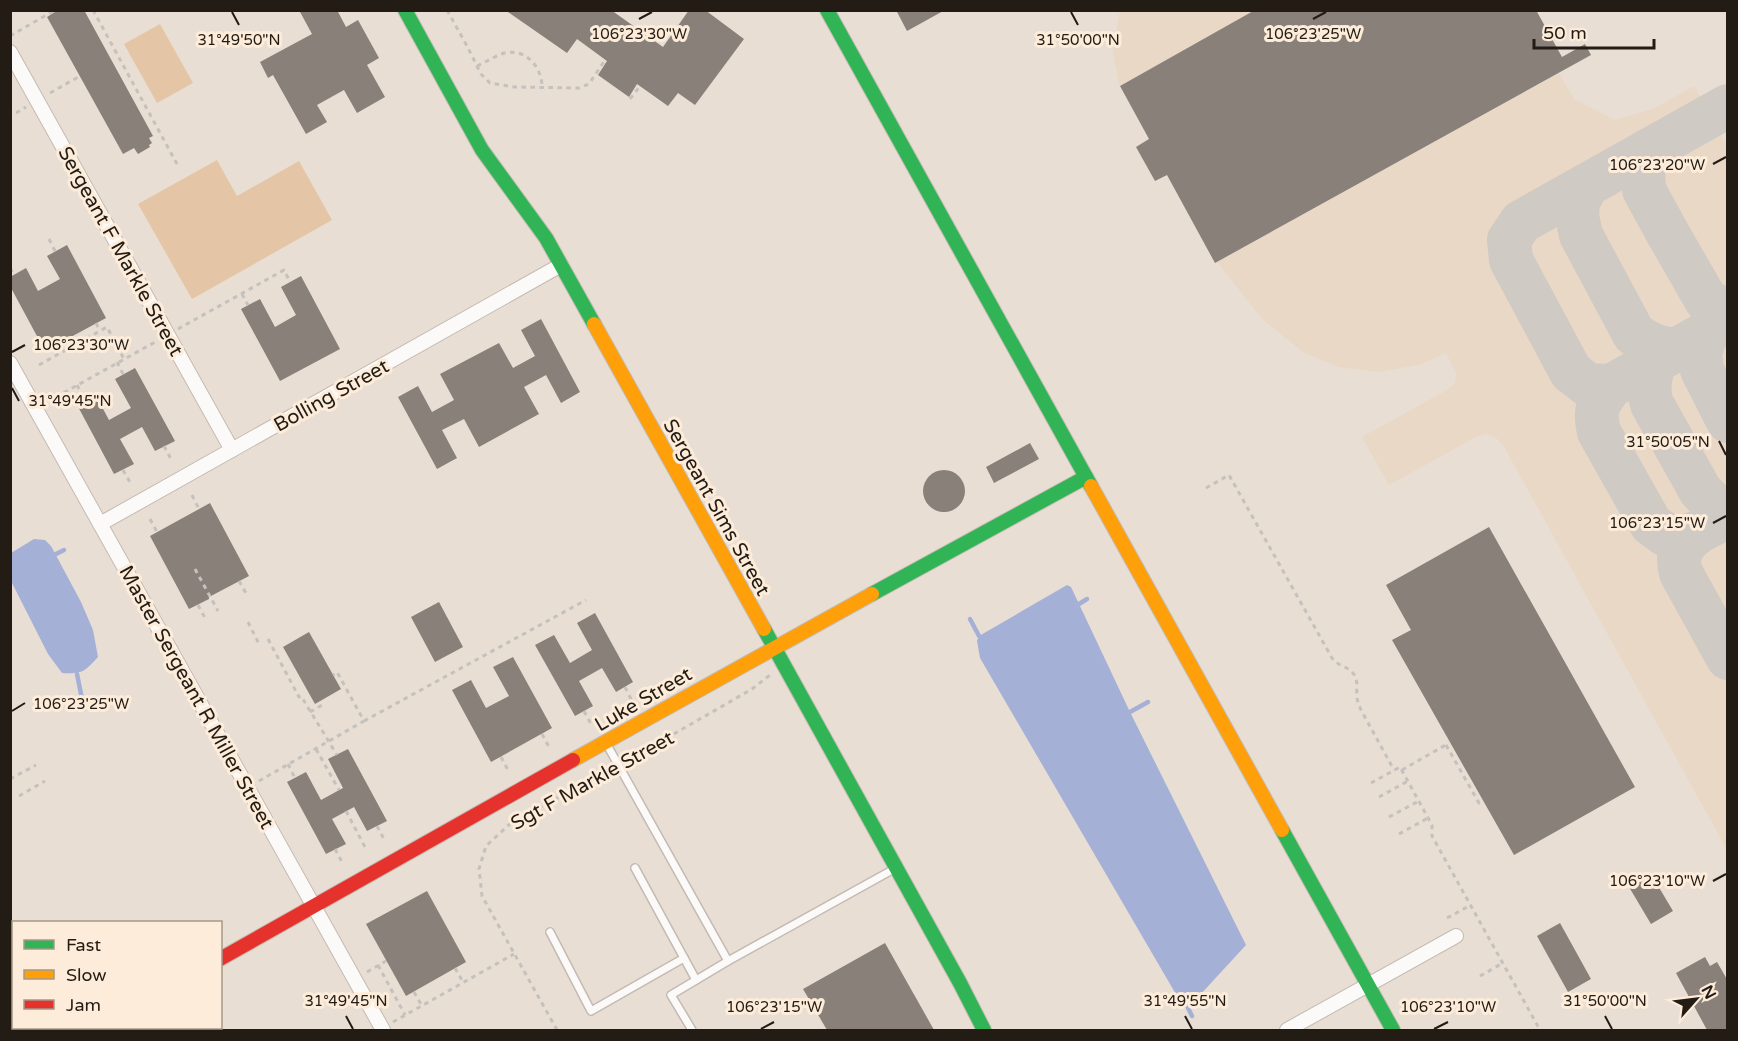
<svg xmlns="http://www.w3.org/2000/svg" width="1738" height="1041" viewBox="0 0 1738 1041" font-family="'Varela Round',sans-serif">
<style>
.built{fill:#e9d8c6}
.green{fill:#e4c6a6}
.water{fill:#a5b0d7}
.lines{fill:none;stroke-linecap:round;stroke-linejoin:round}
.stream{stroke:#a5b0d7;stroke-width:4.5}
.taxiway{stroke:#d0cac4;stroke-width:44}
.building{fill:#888079}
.lane-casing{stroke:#c3bbb3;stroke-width:10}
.street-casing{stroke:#c3bbb3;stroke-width:16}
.fast-casing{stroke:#c3bbb3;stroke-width:16}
.slow-casing{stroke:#c3bbb3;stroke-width:16}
.jam-casing{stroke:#c3bbb3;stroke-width:16}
.path{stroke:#c5c1bd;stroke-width:3;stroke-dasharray:4.5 4.5;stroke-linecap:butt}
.lane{stroke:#fcfaf9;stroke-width:7}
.street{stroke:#fcfaf9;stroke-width:14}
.fast{stroke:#30b455;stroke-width:14}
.slow{stroke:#ff9f0a;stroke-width:14}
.jam{stroke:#e5322d;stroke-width:14}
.ticks{fill:none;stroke:#221c15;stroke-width:2}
.labels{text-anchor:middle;stroke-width:6;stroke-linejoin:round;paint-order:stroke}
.street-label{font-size:20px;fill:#221c15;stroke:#fdecd9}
.ticks-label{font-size:15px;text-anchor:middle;fill:#221c15;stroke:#fdecd9;stroke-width:6;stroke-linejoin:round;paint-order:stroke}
</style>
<rect width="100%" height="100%" fill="#e8ded4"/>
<g class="built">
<path d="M1120 11H1255L1119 86 1113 52Z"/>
<path d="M1559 73 1574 99 1615 120 1655 108 1694 86 1727 145V850L1503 445 1497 439 1487 434 1478 436 1389 485 1362 437 1447 390 1455 383 1456 373 1446 353 1419 365 1378 372 1338 367 1303 352 1263 320 1217 262Z"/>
</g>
<g class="green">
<path d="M160 24 193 83 157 103 124 44Z"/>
<path d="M217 160 237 196 299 161 332 220 192 299 138 204Z"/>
</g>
<g class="water">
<path d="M34 539 45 540 51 546 81 602 93 630 98 657C84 672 83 674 62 673L48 654 11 581V553Z"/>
<path d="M1067 585 1071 587 1130 712 1246 945 1188 1008H1184L980 658 977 641 979 636Z"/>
</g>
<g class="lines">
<g class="stream">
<path d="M56 554 64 550"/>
<path d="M1079 604 1087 599"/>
<path d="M970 619 979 636"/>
<path d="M77 674 84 709"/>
<path d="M1130 712 1148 702"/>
<path d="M1188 1008 1192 1016"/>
</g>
<g class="taxiway">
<path d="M1651 149 1643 168 1644 190 1667 232 1706 300 1722 309 1728 311"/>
<path d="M1587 185 1578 202 1577 216 1581 235 1634 334C1648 344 1659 348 1676 350"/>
<path d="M1706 334 1700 354 1702 370 1728 421"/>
<path d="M1655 361C1650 377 1647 388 1652 404L1700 490C1708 499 1715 508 1728 508"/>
<path d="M1611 386 1588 385 1571 372 1511 260 1509 240 1521 222 1728 106"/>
<path d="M1728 517C1710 526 1682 535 1679 559 1679 563 1680 569 1681 573L1728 658"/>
<path d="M1696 533 1682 537 1666 535 1651 524 1599 432C1594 410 1597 404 1611 386L1728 321"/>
</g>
</g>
<g class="building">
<path d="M58 10H84L153 136 149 138 152 143 149 145 150 147 138 154 134 148 123 154 47 17Z"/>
<path d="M299 10H337L346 27 358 20 379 58 367 65 385 97 357 113 344 90 317 105 327 122 306 134 273 75 268 78 260 62 312 34Z"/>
<path d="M505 10H611L663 47 689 10H705L744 39 695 105 678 93 668 106 637 84 629 97 598 75 607 61 577 39 567 53Z"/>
<path d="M896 10H945L907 31Z"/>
<path d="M1255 10H1536L1562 57 1585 44 1591 55 1215 263 1167 175 1155 181 1136 147 1149 139 1120 86Z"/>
<path d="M67 245 106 318 45 351 10 286V277L26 268 38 291 60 279 47 256Z"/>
<path d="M301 276 340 349 280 381 241 309 260 299 275 327 296 315 281 287Z"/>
<path d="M541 319 580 392 561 403 546 375 524 387 539 414 479 447 464 419 442 430 457 458 437 469 398 397 418 386 432 412 454 400 440 374 499 343 513 368 535 356 521 330Z"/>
<path d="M135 368 175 441 155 451 142 427 120 439 134 464 114 474 75 401 94 392 109 420 131 408 115 379Z"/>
<path d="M1030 443 1039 459 994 483 986 467Z"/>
<circle cx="944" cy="491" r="21"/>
<path d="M210 503 249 576 209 597V599L189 609 150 536Z"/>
<path d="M1489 527 1635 787 1514 855 1392 640 1411 630 1386 585Z"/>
<path d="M439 602 463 647 435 662 411 617Z"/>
<path d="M595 613 633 682 616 692 602 668 579 681 593 706 575 716 535 645 554 635 570 663 592 650 577 623Z"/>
<path d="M309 632 341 689 315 704 283 647Z"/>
<path d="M513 657 552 728 491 762 452 690 471 680 486 708 509 696 493 667Z"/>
<path d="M348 749 387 821 367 831 354 807 332 819 346 844 326 854 287 782 306 772 321 800 343 788 328 759Z"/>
<path d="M1651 874 1673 911 1651 924 1629 887Z"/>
<path d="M427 891 466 962 406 996 366 924Z"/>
<path d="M1560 923 1591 979 1568 992 1537 936Z"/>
<path d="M885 943 934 1030H827L803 989Z"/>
<path d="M1705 957 1710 966 1717 962 1728 981V1030H1707L1676 973Z"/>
</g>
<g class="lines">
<defs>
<g id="lane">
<path d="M606 743 728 961 671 995 692 1030"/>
<path d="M635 868 696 980"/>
<path d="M550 932 591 1011 684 958"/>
<path d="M728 961 894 869"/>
</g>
<g id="street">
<path d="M10 52 232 450"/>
<path d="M10 363 383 1030"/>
<path d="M100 524 561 265"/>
<path d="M92 1030 97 1028"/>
<path d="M1287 1030 1456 936"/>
</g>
<g id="fast">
<path d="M405 10 482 150 546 238 594 324"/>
<path d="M827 10 1091 486"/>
<path d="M872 594 1086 477"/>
<path d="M764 629 960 983 984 1030"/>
<path d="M1282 830 1393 1030"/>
</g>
<g id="slow">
<path d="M594 324 764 629"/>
<path d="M1091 486 1282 830"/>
<path d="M573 760 872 594"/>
</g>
<path id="jam" d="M220 959 573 760"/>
</defs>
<use href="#lane" class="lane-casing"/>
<use href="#street" class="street-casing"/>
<use href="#fast" class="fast-casing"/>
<use href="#slow" class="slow-casing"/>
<use href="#jam" class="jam-casing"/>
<g class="path">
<path d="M93 10 177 164"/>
<path d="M447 10 467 46 481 74 490 83 514 87 579 88 589 84 605 60"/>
<path d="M10 36 55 10"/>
<path d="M477 66C486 62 495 56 504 53 526 48 542 67 542 87"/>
<path d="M50 93 80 76"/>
<path d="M630 99 640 86"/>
<path d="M16 113 26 107"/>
<path d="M49 239 55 251"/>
<path d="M10 268 14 275"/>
<path d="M242 294 248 305"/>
<path d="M96 323 100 331"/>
<path d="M178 329 284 270 290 282"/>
<path d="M55 346 59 354"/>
<path d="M117 362 123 374"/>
<path d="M39 365 107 327 124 359"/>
<path d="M77 385 83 397"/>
<path d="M56 397 157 341"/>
<path d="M164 446 172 461"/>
<path d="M123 470 131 484"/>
<path d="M1206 488 1229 475 1332 658C1338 666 1346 666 1352 672 1359 679 1356 688 1357 696 1357 701 1359 705 1361 710L1394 770"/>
<path d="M192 495 199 509"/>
<path d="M150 519 157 532"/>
<path d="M195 569 218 611"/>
<path d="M239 581 247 595"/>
<path d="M198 605 205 618"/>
<path d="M248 622 259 644"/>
<path d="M268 639 299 697 301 696 337 755"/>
<path d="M625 687 633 703"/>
<path d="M584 711 592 726"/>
<path d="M310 712 322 705 321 701"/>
<path d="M364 721 586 600"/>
<path d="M542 734 550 749"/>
<path d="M1446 745 1479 803 1483 801"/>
<path d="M316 749 339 790"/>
<path d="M501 757 509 772"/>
<path d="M627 761 752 689 770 675"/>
<path d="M288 764 295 778"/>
<path d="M1402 770 1449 743"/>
<path d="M10 779 36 765"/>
<path d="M259 781 364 721 337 672 333 675"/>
<path d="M1371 783 1400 767 1432 825V836L1540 1030"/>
<path d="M19 796 45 781"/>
<path d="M1379 797 1408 781"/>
<path d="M346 811 367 851"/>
<path d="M1389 817 1419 801"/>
<path d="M377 826 385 841"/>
<path d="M1399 834 1428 818"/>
<path d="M335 849 343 864"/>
<path d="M1447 918 1471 905"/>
<path d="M378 965 405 1015"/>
<path d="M455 968 463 982"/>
<path d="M367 972 386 961"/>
<path d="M1480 976 1503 963"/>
<path d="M414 992 422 1006"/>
<path d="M393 1022 514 954"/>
<path d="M557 1030 482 896 479 869 486 846 512 822 611 770"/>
</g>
<use href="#lane" class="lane"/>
<use href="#street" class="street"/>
<use href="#fast" class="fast"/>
<use href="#slow" class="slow"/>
<use href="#jam" class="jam"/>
</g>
<path class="ticks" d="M232 12 239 25M1071 12 1078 25M639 19 652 12M1313 19 1326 12M1713 164 1726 157M12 352 25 345M12 388 19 401M1719 441 1726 455M1713 523 1726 516M12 711 25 703M1713 881 1726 874M346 1016 353 1029M1185 1016 1192 1029M1605 1016 1612 1029M761 1029 774 1022M1434 1029 1448 1022"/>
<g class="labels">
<g class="street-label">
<text transform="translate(121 251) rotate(61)" y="7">Sergeant F Markle Street</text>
<text transform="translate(331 395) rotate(-29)" y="7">Bolling Street</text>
<text transform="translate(717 507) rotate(61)" y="7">Sergeant Sims Street</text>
<text transform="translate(197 697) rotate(61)" y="7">Master Sergeant R Miller Street</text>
<text transform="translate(643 699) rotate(-30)" y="7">Luke Street</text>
<text transform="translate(592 780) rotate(-29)" y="7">Sgt F Markle Street</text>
</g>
</g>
<g class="ticks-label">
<text x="639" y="39">106°23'30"W</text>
<text x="1313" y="39">106°23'25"W</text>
<text x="239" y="45">31°49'50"N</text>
<text x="1078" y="45">31°50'00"N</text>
<text x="1657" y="170">106°23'20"W</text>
<text x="81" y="350">106°23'30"W</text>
<text x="70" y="406">31°49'45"N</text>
<text x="1668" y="447">31°50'05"N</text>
<text x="1657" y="528">106°23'15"W</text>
<text x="81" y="709">106°23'25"W</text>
<text x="1657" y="886">106°23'10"W</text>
<text x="346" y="1006">31°49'45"N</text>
<text x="1185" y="1006">31°49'55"N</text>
<text x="1605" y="1006">31°50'00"N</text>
<text x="774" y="1012">106°23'15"W</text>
<text x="1448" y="1012">106°23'10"W</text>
</g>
<rect width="1738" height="1041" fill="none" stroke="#221c15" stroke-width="24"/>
<rect x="12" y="921" width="210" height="108" fill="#fdecd9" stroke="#a5998b" stroke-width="1.5"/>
<rect x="24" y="940" width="30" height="9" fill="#30b455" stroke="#a5998b" stroke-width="1.5"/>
<text x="66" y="951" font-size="18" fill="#221c15">Fast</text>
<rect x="24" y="970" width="30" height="9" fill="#ff9f0a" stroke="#a5998b" stroke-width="1.5"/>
<text x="66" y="981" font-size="18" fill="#221c15">Slow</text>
<rect x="24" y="1000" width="30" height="9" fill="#e5322d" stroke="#a5998b" stroke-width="1.5"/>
<text x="66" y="1011" font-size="18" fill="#221c15">Jam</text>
<g transform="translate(1696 999) rotate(62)" stroke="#fdecd9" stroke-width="4.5" paint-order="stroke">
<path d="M0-4.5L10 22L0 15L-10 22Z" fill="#221c15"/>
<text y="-9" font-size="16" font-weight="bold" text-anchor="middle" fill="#221c15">N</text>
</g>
<path d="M1534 39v9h120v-9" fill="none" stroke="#221c15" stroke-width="3"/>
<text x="1543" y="39" font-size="18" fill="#221c15" stroke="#fdecd9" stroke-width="4.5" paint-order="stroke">50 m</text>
</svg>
